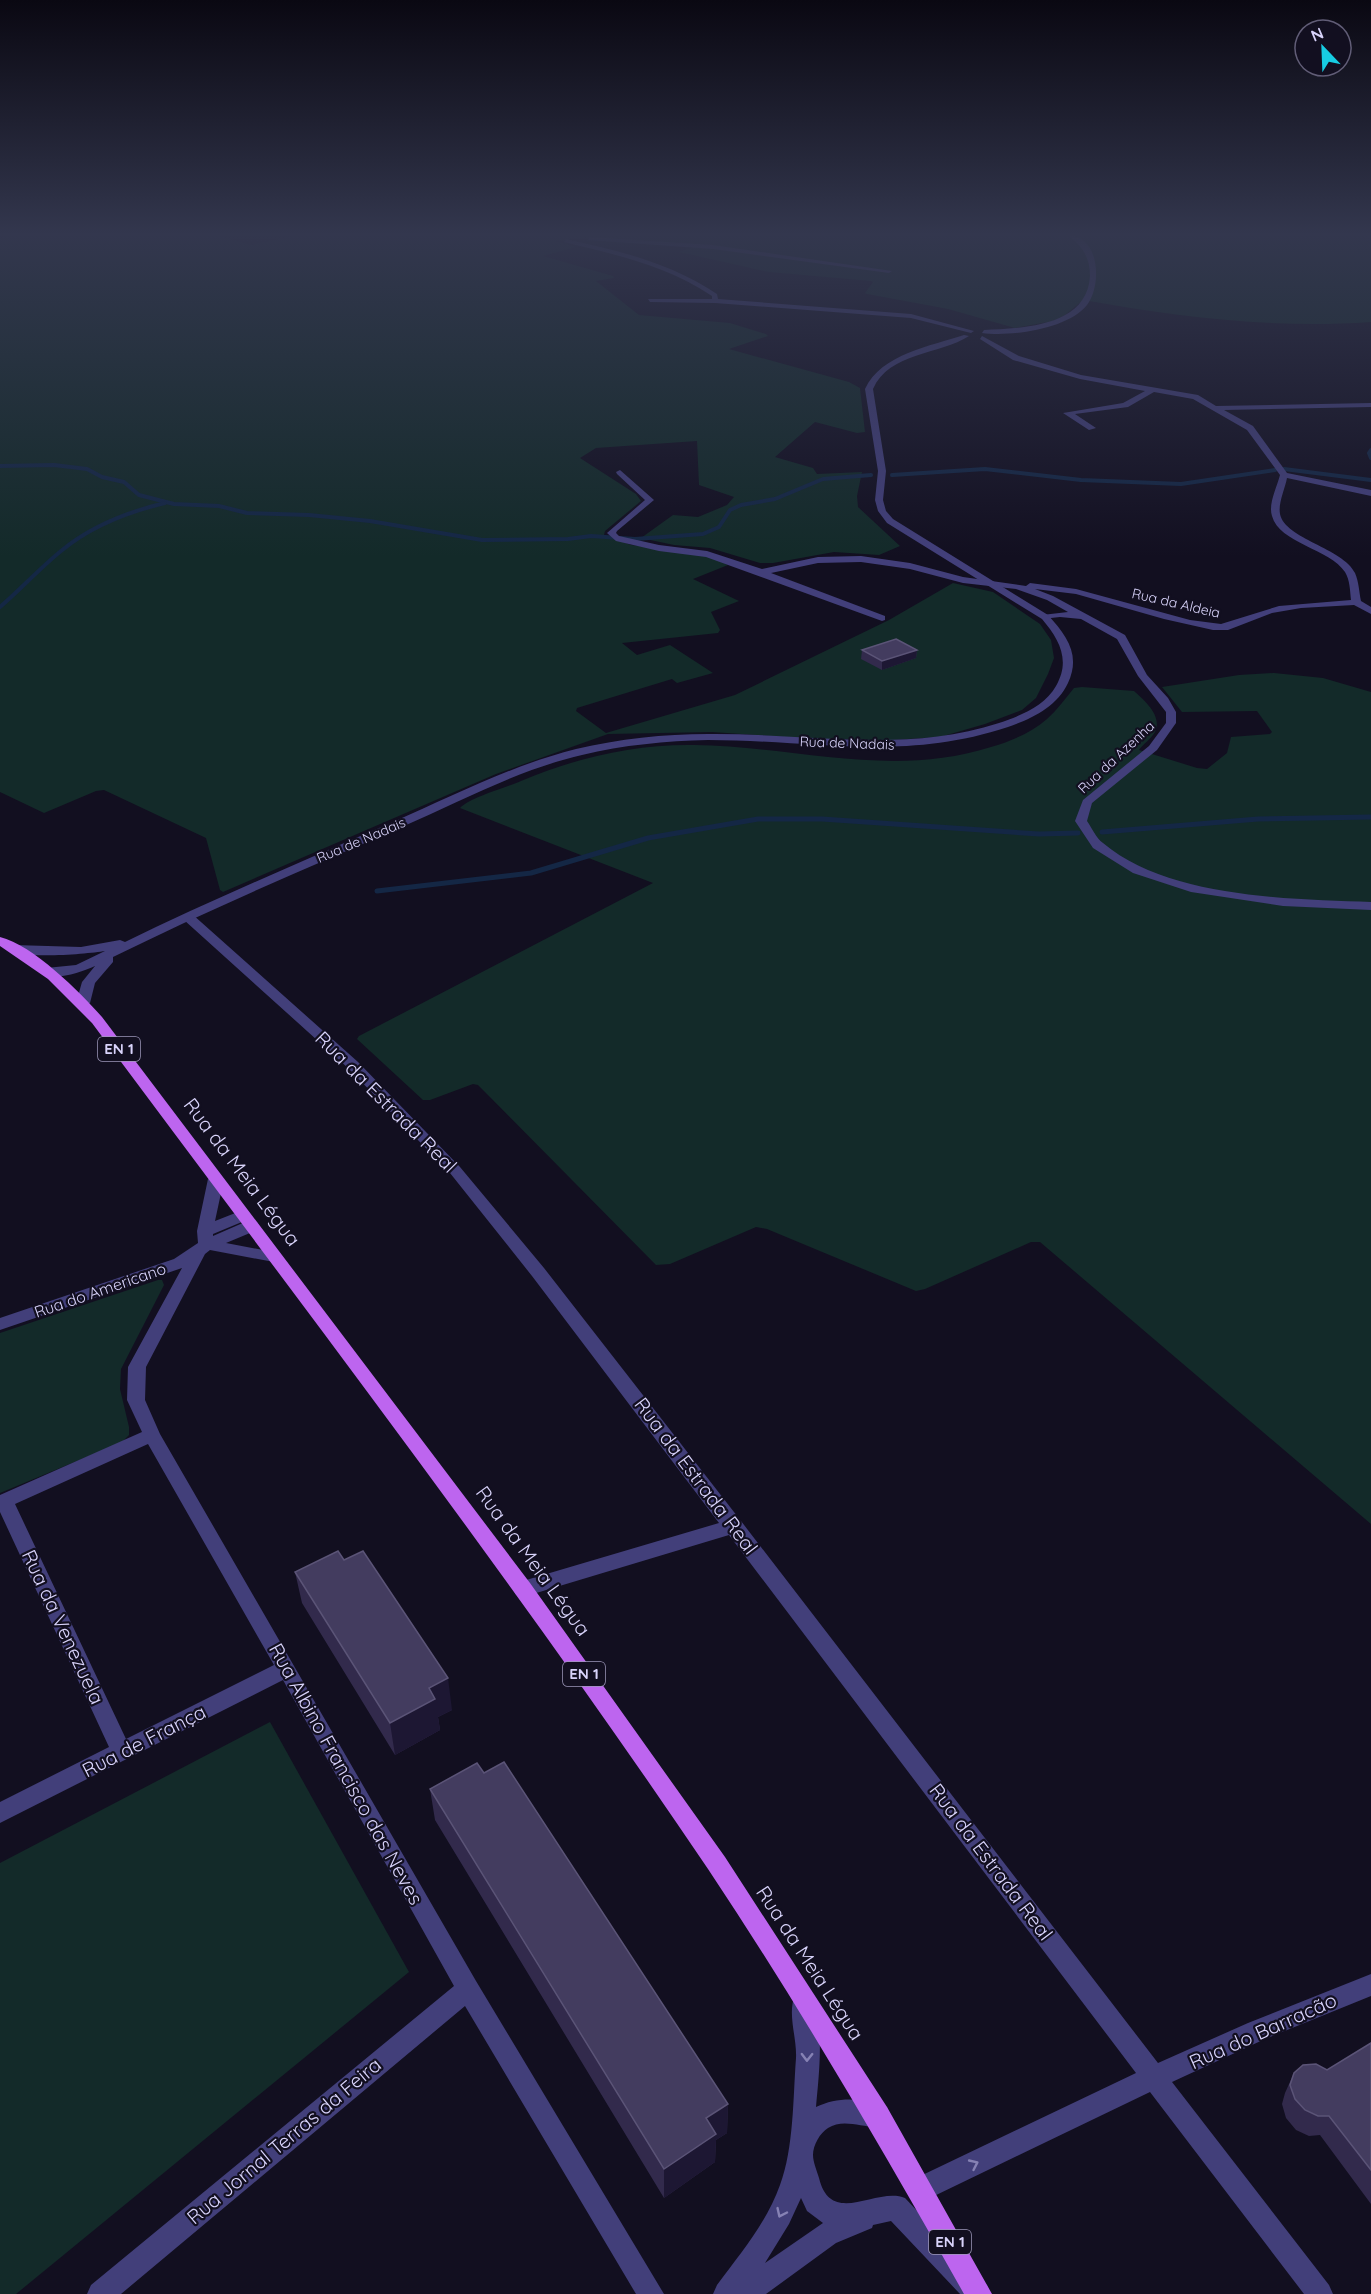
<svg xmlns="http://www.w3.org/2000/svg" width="1371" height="2294" viewBox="0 0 1371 2294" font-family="Quicksand,sans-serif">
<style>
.green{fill:#132a29}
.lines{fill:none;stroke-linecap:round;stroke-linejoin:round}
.stream-far1{stroke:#142745;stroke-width:4}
.stream{stroke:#142745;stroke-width:5}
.river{fill:#142745;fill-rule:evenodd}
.minor{fill:#423f7a;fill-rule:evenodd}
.tertiary{fill:#423f7a;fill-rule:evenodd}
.primary{fill:#bd65ef;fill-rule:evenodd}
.wall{fill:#322a4c}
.shaded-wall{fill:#1d1733}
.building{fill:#433c5f;stroke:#5b5477;stroke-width:1.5}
.oneway{stroke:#8682b4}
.labels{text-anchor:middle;stroke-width:4.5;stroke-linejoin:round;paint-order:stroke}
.far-street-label{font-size:14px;fill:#d8d3fa;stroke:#120f20}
.shield{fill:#120f20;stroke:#9d98b9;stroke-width:1.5}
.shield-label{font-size:15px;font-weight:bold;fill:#d8d3fa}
.street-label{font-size:16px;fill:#d8d3fa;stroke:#120f20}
.near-street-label{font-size:20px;fill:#d8d3fa;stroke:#120f20}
</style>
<rect width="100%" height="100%" fill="#120f20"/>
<g class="green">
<path d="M7 236H220L251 245 293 236H1371V322C1274 329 1179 317 1083 300L1065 315 1053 321 1015 328 948 309 867 294 865 293 873 282 871 281 769 272 679 252 699 245 586 237 555 241 576 247 543 256 613 276 614 278 596 281 639 315 730 323 766 334 768 336 729 349 849 382 860 388 865 432 857 433 815 422 775 457 813 468 817 474 862 472 857 496 858 507 900 546 879 555 834 552 773 563H760L710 548 674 545 641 538 673 515 698 517 727 505 734 497 699 485 697 441 596 448 580 458 636 494 641 501 605 531 604 535 631 545 704 554 728 565 693 579 739 601 711 612 720 630 718 633 622 643 637 655 670 645 713 673 677 683 672 679 577 708 576 711 606 733 735 695 889 620 953 583 993 592 1040 624 1051 640 1054 658 1048 674 1036 698 1022 710 985 724 940 737 892 740 814 739 712 732 608 734 496 774 223 892 220 890 206 838 104 790 96 791 44 813 0 792V238Z"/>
<path d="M1274 673 1323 678 1371 692V1524L1040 1242H1031L925 1289 916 1291 767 1229 756 1227 670 1264 656 1265 478 1085 473 1084 430 1100H423L357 1039 359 1036 653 883 460 808C471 797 505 788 521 781 575 758 635 744 694 745 794 746 891 779 991 747 1011 741 1031 733 1047 719 1057 710 1065 699 1074 688L1082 687 1134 691C1144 700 1163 716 1155 732 1151 739 1143 744 1139 750L1197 768 1207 769 1227 753 1231 737 1270 734 1272 732 1257 711 1182 712 1162 687 1239 675Z"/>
<path d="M158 1280H162L164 1285 121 1369 120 1389 129 1427V1435L123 1441 113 1446 0 1493V1333Z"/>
<path d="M270 1722 409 1972 16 2294H0V1863Z"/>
</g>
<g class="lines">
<g class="stream-far1">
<path d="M1371 450 1369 453 1371 458"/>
<path d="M0 466 54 465 87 469 102 477 124 482 139 495 174 504 219 506 247 513 309 515 370 521 482 540 568 539 591 536 635 539 703 534 719 527 730 510 741 505 775 499 823 479 871 475"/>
<path d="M1284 469 1371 480"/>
<path d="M892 475 985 469 1081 480 1181 484 1275 470"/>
<path d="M0 607C21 589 40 568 61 551 91 526 127 512 165 503"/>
</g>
<g class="stream">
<path d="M1102 832 1258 819 1371 817"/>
<path d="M377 891 531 873 648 838 758 819H822L1039 834 1078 833"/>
</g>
<path class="river" d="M1362 236H1371V242Z"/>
<g class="minor">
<path d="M590 237 713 245 892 271 889 273 713 249 588 240Z"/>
<path d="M566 239C620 251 671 263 717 294L718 299 911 314 974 331 971 333 911 318 715 303 650 302 648 299H712V296C666 265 616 255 564 242Z"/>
<path d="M982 336 1019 356 1081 375 1198 395 1216 406 1371 403V407L1224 410 1253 426 1287 473 1371 490V496L1287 478C1285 489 1278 503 1280 514 1285 539 1343 548 1355 573 1359 582 1359 592 1361 601L1371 607V614L1354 605 1301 608 1272 613 1228 630H1213L1164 619 1076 594 1035 589 1053 596 1125 635 1147 675 1168 698 1176 712V723L1157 750 1092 803 1087 821C1092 828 1096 838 1103 843 1168 898 1290 899 1371 902V910L1283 906 1191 892 1133 873 1093 848 1075 821 1083 800 1149 746 1166 723V712L1138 676 1117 639 1081 619 1060 617 1042 619V615L1068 612 1047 600 1016 589 963 583 910 569 861 562 818 563 771 573 885 616V620L882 621 706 557 659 551 616 541 607 533 645 500 617 474 616 472 620 470 654 500 617 531 616 533 619 536 659 545 707 551 762 569 818 557 861 556 910 563 963 577 1026 586 1030 583 1076 589 1190 620 1221 624 1279 606 1351 600C1350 591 1350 580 1345 572 1330 549 1279 543 1272 516 1268 504 1277 487 1280 475L1247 430 1193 399 1154 392 1128 407 1075 414 1096 428 1089 430 1063 413 1123 403 1145 391 1080 379 1013 360 980 339Z"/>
<path d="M188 913 192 914 358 1062 460 1167 544 1268 741 1521 1158 2063 1248 2023 1371 1974V1996L1265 2039 1172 2082 1329 2285 1333 2294H1304L1150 2092 930 2198 921 2202 912 2198 908 2189 912 2180 1136 2073 729 1535 523 1597 516 1595 513 1589 516 1583 719 1523 532 1276 450 1173 348 1068 184 920 182 917Z"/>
<path d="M216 1174 224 1179 215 1221 243 1210 251 1215 249 1219 213 1234V1236L245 1222H257L259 1226 257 1230 226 1243 274 1252 280 1253 282 1257 280 1261 274 1262 210 1250 205 1254 146 1367 145 1400 160 1434 476 1981 664 2294H636L465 2006 121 2294H87L91 2285 454 1986 283 1680 0 1823V1802L109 1747 0 1512V1495L142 1432 127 1400 128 1367 182 1268 0 1330V1318L174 1259 198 1243 197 1231 208 1179ZM148 1444 274 1665 126 1739 15 1504Z"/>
</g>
<g class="tertiary">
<path d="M1069 236C1100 236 1102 286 1087 305 1068 329 1011 337 982 333L984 330C1023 328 1087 327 1090 276 1090 258 1083 247 1069 236Z"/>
<path d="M964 335 969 336C940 355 889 352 873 389L886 471 883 500 886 511 893 519 1048 615C1067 636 1081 655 1068 683 1057 707 1031 719 1008 727 902 762 814 740 708 740 666 741 623 745 582 755 520 769 462 801 404 826 307 868 208 910 113 957V962L95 983 90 1003 83 1007 76 1003 82 982 95 966C81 972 52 983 39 972L46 968 76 965 105 951C87 954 19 960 7 949L14 945 81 947 120 940 125 942C213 899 303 861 393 822 453 796 512 765 576 749 619 739 664 734 708 734 807 733 904 754 999 723 1020 716 1045 706 1056 686 1071 660 1059 639 1042 619L887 523 878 511 875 500 878 471 865 389C881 354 931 346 964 335Z"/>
<path d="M803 1991 811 1995C825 2027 819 2073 816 2107 839 2096 863 2098 887 2107L890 2116 887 2125C869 2132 846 2116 828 2128 820 2133 813 2145 813 2155 813 2162 817 2171 819 2178 831 2228 877 2186 905 2198L987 2285 991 2294H960L891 2221 873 2225 872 2228 836 2243 766 2294H713L717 2285C740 2254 767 2222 780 2185 794 2148 793 2097 796 2058 797 2037 787 2014 795 1995ZM801 2198 807 2211 823 2223 765 2263 789 2224Z"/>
</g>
<path class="primary" d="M0 937C33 945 80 992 102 1017L530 1583 725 1857 887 2107 992 2294H964C883 2150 800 2007 708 1869 513 1580 300 1303 92 1023L48 979 0 946Z"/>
</g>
<g class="wall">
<path d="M862 650H917L916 658 882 670 861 659Z"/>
<path d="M295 1572 452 1710 438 1717 440 1730 395 1755 302 1603Z"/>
<path d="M484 1773 728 2104 727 2133 716 2140 715 2162 664 2198 435 1820 430 1789Z"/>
<path d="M1371 2043V2204L1320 2135 1309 2136 1296 2130 1286 2118 1282 2104 1285 2093 1294 2073 1327 2070Z"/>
</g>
<g class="shaded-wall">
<path d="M917 650 916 658 882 670V661Z"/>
<path d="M448 1678 452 1710 438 1717 440 1730 395 1755 390 1723 429 1688Z"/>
<path d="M728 2104 727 2133 716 2140 715 2162 664 2198V2169L706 2118Z"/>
</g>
<g class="building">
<path d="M896 639 917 650 882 661 862 650Z"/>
<path d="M338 1551 344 1560 363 1551 448 1678 429 1688 435 1699 390 1723 295 1572Z"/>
<path d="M504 1762 728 2104 706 2118 716 2134 664 2169 430 1789 477 1763 484 1773Z"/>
<path d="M1371 2043V2170L1329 2116H1318L1305 2110 1295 2099 1290 2085 1294 2073 1303 2065 1316 2064 1327 2070Z"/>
</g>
<defs><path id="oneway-chevron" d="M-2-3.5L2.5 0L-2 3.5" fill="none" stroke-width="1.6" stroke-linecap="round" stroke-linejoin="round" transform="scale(1.5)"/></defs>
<g class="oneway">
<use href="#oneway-chevron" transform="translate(807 2057) rotate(91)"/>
<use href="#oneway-chevron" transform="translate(974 2164) rotate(-25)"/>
<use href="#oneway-chevron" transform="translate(781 2213) rotate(115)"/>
</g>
<linearGradient id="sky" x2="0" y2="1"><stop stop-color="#0a0812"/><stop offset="0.42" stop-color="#33374e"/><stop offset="1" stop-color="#33374e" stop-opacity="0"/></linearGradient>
<rect width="1371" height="557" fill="url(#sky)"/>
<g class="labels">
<g class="far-street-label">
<text transform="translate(1176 603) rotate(13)" y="5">Rua da Aldeia</text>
<text transform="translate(847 743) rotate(2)" y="5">Rua de Nadais</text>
<text transform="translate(1116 757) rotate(-43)" y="5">Rua da Azenha</text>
<text transform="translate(361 840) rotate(-23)" y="5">Rua de Nadais</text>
</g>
<g class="shield">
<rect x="98" y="1037" width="42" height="24" rx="4.5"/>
<rect x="563" y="1662" width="42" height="24" rx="4.5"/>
<rect x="929" y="2230" width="42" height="24" rx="4.5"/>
</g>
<g class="shield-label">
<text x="119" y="1054">EN 1</text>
<text x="584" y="1679">EN 1</text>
<text x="950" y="2247">EN 1</text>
</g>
<g class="street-label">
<text transform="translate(100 1290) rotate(-19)" y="6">Rua do Americano</text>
</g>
<g class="near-street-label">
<text transform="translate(386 1102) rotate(45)" y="7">Rua da Estrada Real</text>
<text transform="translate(242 1172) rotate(53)" y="7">Rua da Meia Légua</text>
<text transform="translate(696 1476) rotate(53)" y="7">Rua da Estrada Real</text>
<text transform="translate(533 1561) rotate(54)" y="7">Rua da Meia Légua</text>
<text transform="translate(63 1627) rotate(65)" y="7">Rua da Venezuela</text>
<text transform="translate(144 1741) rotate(-27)" y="7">Rua de França</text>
<text transform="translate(346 1774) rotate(61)" y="7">Rua Albino Francisco das Neves</text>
<text transform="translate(991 1862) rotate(53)" y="7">Rua da Estrada Real</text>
<text transform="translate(810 1963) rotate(57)" y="7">Rua da Meia Légua</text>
<text transform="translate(1263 2031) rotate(-24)" y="7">Rua do Barracão</text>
<text transform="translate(284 2141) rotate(-40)" y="7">Rua Jornal Terras da Feira</text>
</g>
</g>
<g transform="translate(1323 48) rotate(337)"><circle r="28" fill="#120f20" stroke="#615d77" stroke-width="1.5"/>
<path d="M0-4.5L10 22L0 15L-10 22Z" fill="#17cce2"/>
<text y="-9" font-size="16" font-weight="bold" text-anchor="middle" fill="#d8d3fa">N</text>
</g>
</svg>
